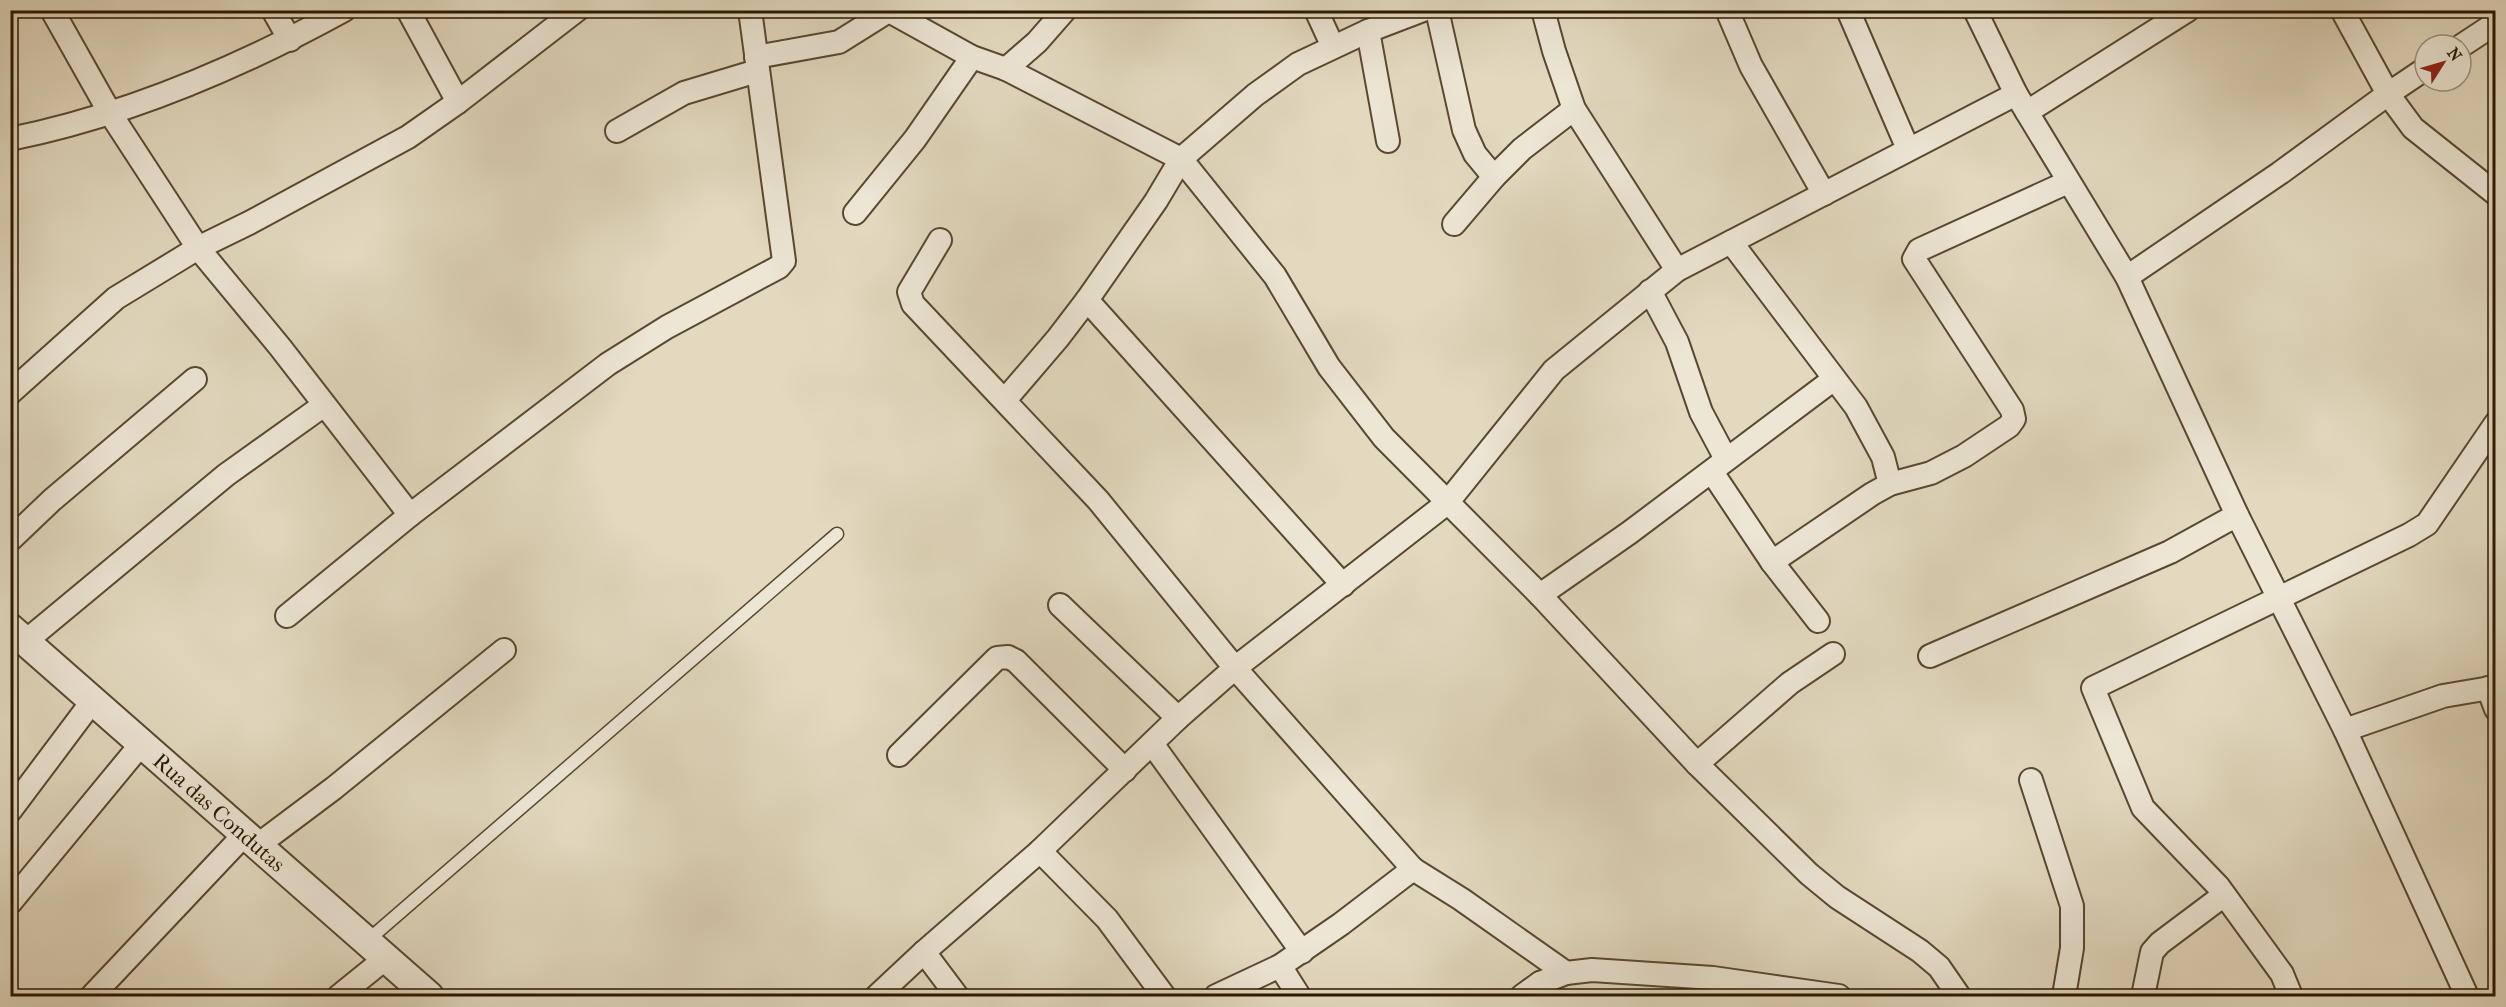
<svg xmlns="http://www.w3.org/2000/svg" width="2506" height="1007" viewBox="0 0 2506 1007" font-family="'IM FELL French Canon',serif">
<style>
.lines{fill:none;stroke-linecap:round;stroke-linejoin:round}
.service-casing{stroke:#594830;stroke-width:15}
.minor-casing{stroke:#594830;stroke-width:26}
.tertiary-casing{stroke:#594830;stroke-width:32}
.service{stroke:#ece6d5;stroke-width:12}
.minor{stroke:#ece6d5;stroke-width:22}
.tertiary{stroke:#ece6d5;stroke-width:28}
.labels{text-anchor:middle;stroke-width:5;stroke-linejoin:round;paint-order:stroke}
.street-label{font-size:22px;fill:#2b1700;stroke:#ece6d5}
</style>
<rect width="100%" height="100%" fill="#e2d9bf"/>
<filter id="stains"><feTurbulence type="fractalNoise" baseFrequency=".00333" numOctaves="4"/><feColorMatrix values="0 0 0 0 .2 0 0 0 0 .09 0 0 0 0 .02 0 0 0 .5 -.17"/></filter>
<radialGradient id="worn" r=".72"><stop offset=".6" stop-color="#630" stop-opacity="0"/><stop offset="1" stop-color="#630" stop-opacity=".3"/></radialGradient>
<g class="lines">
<defs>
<path id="service" d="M367 941 837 534"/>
<g id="minor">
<path d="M52 10 110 113 198 248 280 347 410 515"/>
<path d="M273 10 290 40"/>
<path d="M408 10 458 102"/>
<path d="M1316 10 1333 47"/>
<path d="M1437 10 1464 130 1475 154 1494 177"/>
<path d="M1543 10 1554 51 1574 109 1677 270"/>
<path d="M1727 10 1751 66 1824 194"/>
<path d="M1848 10 1908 149"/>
<path d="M1975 10 2016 94 2127 277 2237 515 2345 730 2467 996"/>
<path d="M2342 10 2388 94 2413 128 2496 194"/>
<path d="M889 11 972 57 1006 69 1181 159 1275 276 1329 367 1384 438 1540 595 1697 764 1809 874 1837 897 1920 951 1939 967 1959 996"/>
<path d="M1368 31 1388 141"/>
<path d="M2461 46 2496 23"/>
<path d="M756 57 839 42 890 10"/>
<path d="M1006 69 1037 42 1065 10"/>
<path d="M2027 112 2188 10"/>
<path d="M617 131 684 93 757 71"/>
<path d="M10 139C125 116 242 66 344 10"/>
<path d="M855 213 915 139 972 57"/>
<path d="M1454 224 1494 177 1522 149 1574 109"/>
<path d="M940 240 909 292 913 304 1098 500 1235 668 1413 869 1461 899 1566 973 1592 970 1713 978 1839 996"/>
<path d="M1731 242 1856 407 1883 457 1890 484"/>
<path d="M2127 277 2280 173 2388 94 2425 69"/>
<path d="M1650 291 1677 342 1701 412 1726 459"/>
<path d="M1087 300 1343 585"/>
<path d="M10 393 116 298 198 248 249 223 408 137 458 102 577 10"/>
<path d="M1005 400 1058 338 1087 300 1156 201 1181 159 1255 95 1298 64 1368 31 1423 10"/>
<path d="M1712 472 1772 562 1818 621"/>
<path d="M10 540 52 500 195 379"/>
<path d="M1772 562 1872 494 1890 484 1931 473 1964 456 2009 426 2014 419 2012 410 1914 259 1919 250 2068 182"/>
<path d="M1540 595 1629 533 1834 379"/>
<path d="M1060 605 1178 718"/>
<path d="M287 616 410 515 608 364 667 327 779 267 784 261 750 10"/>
<path d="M26 641 226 475 324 405"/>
<path d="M1930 656 2170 552 2237 515"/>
<path d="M2488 688 2496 709"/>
<path d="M2345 730 2443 696 2496 687"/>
<path d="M1153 745 1302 952"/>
<path d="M899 755 997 658 1008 657 1016 661 1125 770"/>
<path d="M1697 764 1790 683 1833 654"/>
<path d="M2031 780 2072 906V948L2064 996"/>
<path d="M10 811 94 699"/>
<path d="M258 845 334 788 504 650"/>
<path d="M1040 851 1107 919 1164 996"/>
<path d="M10 903 142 743"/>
<path d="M924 952 957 996"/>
<path d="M1280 966 1299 996"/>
<path d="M92 996 244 835"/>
<path d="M339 996 386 958"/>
<path d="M877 996 924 952 1040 851 1178 718 1235 668 1447 503 1554 370 1677 270 2016 94"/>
<path d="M1216 996 1280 966 1341 924 1413 869"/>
<path d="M1522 996 1540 983"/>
<path d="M1548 996 1540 983 1566 973"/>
<path d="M2143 996 2152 952 2160 943 2224 895"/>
<path d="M2291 996 2282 974 2218 886 2143 808 2093 688 2409 535 2427 524 2496 423"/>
</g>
<g id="tertiary">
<path id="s1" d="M10 628 429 996"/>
</g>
</defs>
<use href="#service" class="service-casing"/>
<use href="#minor" class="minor-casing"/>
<use href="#tertiary" class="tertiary-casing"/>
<use href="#service" class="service"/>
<use href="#minor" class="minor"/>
<use href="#tertiary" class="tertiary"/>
</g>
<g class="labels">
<g class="street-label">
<text dy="8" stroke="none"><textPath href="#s1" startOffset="279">Rua das Condutas</textPath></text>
</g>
</g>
<rect width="2506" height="1007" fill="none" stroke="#e2d9bf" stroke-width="36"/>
<rect x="12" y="12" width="2482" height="983" fill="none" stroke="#2b1700" stroke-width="3"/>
<rect x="18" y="18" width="2470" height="971" fill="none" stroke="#2b1700" stroke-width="1.5"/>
<g transform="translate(2443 63) rotate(53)"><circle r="28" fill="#ece6d5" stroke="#9f9380" stroke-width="1.5"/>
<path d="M0-4.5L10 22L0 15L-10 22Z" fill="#8f2418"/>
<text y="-9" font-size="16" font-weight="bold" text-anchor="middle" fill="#2b1700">N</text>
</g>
<rect width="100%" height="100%" filter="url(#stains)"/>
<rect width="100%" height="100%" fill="url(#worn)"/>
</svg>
